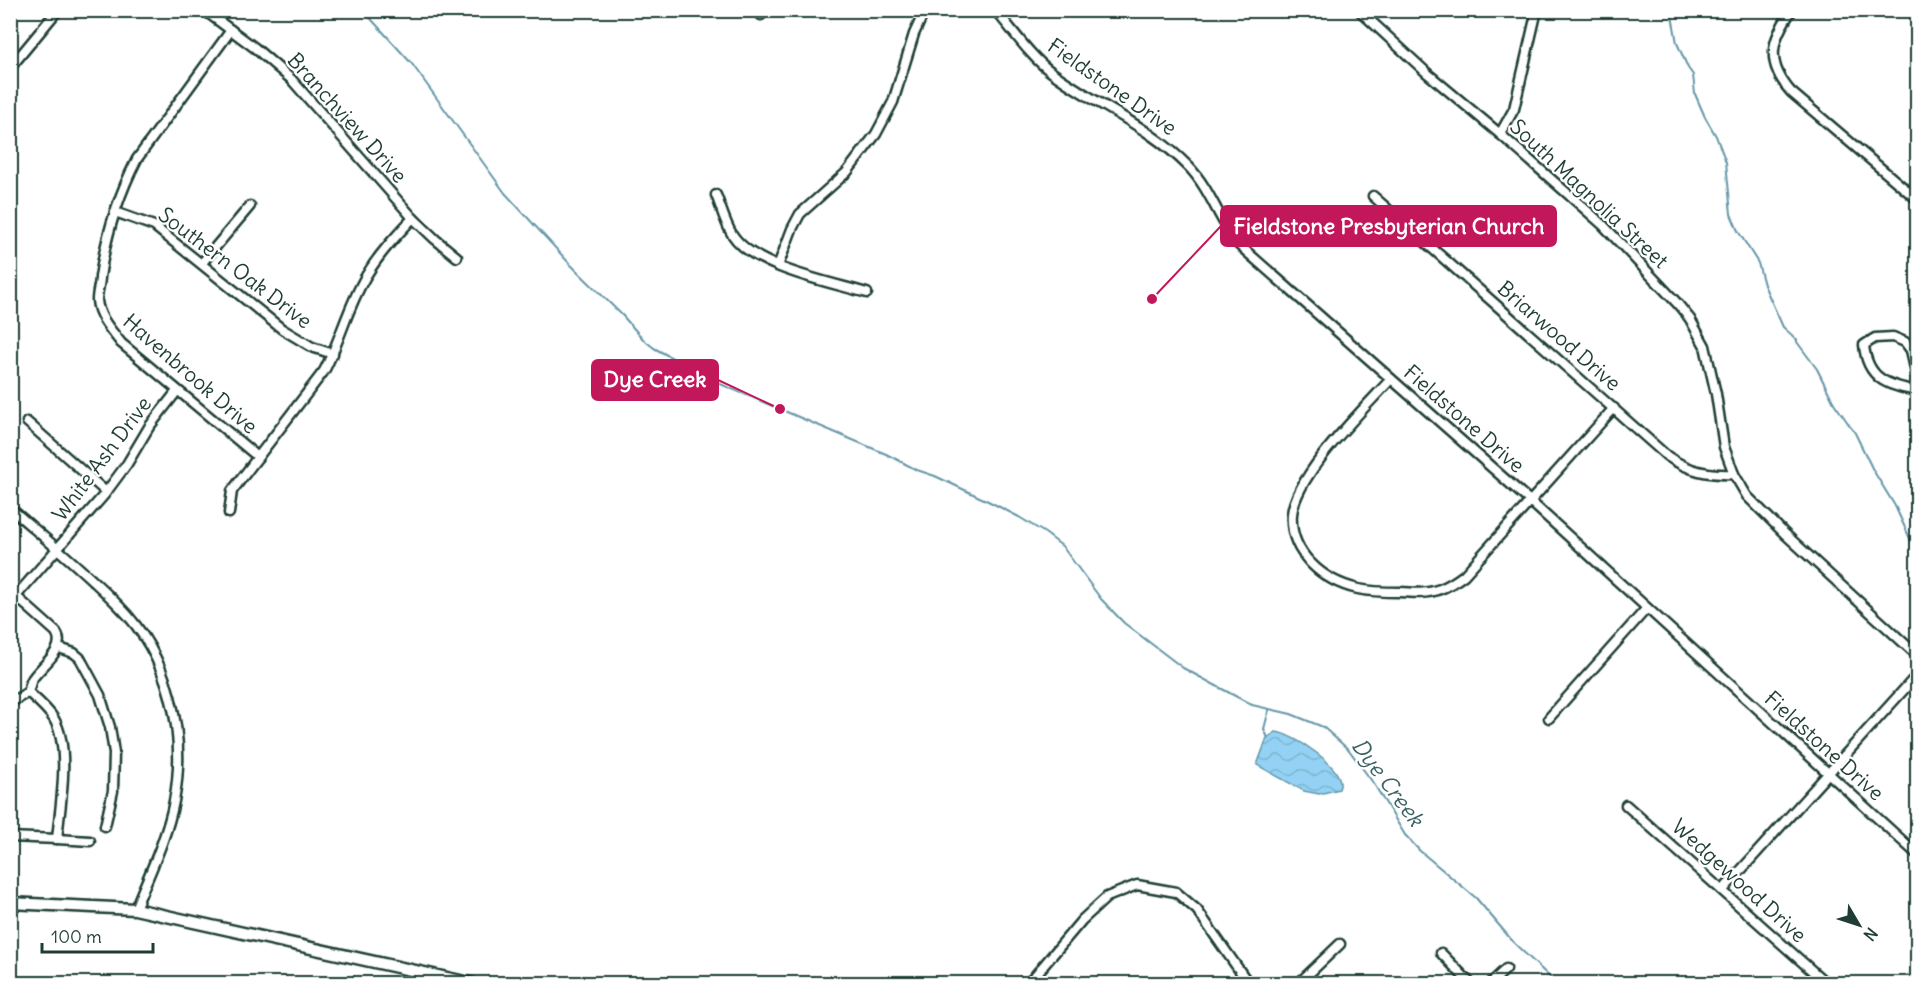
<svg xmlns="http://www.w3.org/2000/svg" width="1928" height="994" viewBox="0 0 1928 994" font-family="Delius,sans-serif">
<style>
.water{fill:url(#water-waves);stroke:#6596a7;stroke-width:1.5}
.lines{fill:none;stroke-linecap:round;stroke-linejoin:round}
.stream{stroke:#6596a7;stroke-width:2}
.minor-casing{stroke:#1f3d34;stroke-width:13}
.major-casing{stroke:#1f3d34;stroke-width:15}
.minor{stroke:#fff;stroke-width:8}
.major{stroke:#fff;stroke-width:10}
.labels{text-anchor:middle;stroke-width:4.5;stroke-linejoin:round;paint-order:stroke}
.street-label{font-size:21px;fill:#1f3d34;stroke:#fff}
.water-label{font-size:22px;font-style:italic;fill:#3c6264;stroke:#fff}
.leader{fill:none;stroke:#c2185b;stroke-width:2}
.callout-dot{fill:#c2185b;stroke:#fff;stroke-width:2}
.callout{fill:#c2185b;stroke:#c2185b;stroke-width:2}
.callout-label{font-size:22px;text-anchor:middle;font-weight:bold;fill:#fff}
</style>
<defs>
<pattern id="water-waves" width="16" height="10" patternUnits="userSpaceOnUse" patternTransform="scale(1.5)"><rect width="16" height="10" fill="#93d2f4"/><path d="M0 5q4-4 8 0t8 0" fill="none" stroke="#7eb5d2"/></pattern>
</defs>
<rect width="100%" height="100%" fill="#fff"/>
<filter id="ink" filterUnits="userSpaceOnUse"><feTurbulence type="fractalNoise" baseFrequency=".0167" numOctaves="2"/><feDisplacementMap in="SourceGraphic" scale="12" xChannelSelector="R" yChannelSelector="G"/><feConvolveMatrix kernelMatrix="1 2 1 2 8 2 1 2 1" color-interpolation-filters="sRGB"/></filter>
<g filter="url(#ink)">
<path class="water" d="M1276 732C1293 734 1349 769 1339 789L1319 794 1304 791 1257 765 1267 738Z"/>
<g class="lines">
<g class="stream">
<path d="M363 10 412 64 505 193 570 264 622 315 644 340 654 348 718 383 886 454 917 470 935 476 988 501 1019 517 1045 533 1062 546 1101 599 1124 623 1183 668 1252 705 1291 714 1323 727 1349 750 1374 784 1405 835 1420 851 1476 898 1515 944 1557 984"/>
<path d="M1671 10 1677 43 1688 68 1693 75 1695 94 1705 117 1716 136 1726 162 1731 214 1738 231 1758 263 1764 285 1783 327 1797 340V342L1817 369 1834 403 1855 433 1873 470 1895 506 1918 556"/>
<path d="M1268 738 1264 729 1269 710"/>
</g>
<defs>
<g id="minor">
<path d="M204 10 255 48 291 79 413 218 435 239 457 257"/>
<path d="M758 10 761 15"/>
<path d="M995 10C1013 30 1029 55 1050 71 1097 106 1147 124 1189 167 1210 189 1219 220 1238 244L1531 502 1918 855"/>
<path d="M1359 10 1427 73 1500 134 1603 225 1677 303 1690 319 1705 346 1716 394 1724 447 1734 474 1747 496 1785 534 1918 656"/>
<path d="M1792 10C1771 40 1765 62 1791 92L1918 200"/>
<path d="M231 30 137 159C118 196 106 235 100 277 100 284 97 292 97 300 98 317 112 331 121 343L258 457"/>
<path d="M10 68 58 10"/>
<path d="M1500 134 1514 109 1537 10"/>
<path d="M716 195C721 207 725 223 732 234 753 268 830 282 867 293"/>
<path d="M1373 196 1667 456C1689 471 1707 475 1734 474"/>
<path d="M115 212 154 226 282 329 312 347 333 354"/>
<path d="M202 263 250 206"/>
<path d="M778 266 792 229 800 214 847 172 876 134 893 102 914 34 925 10"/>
<path d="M1391 379C1364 409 1296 474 1292 514 1289 553 1323 581 1358 589 1372 592 1386 592 1400 592 1413 593 1428 594 1440 589 1449 586 1456 581 1464 575L1614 408"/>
<path d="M1918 383 1911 350 1905 342 1893 337 1875 338 1864 345C1867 379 1888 386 1918 391"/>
<path d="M27 422 106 492"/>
<path d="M10 508C47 540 85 571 119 606 169 656 187 733 174 801 167 838 149 874 135 909"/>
<path d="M229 513 232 491 324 371C340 341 348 306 366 276 379 254 396 236 413 218"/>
<path d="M10 591 56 632C67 649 43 664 33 678 30 682 30 687 28 692 37 700 47 708 54 719 71 748 60 807 57 839L90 841"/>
<path d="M16 596 104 495 127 464 149 427 177 391"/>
<path d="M59 648 74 653 80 658 100 695 110 727 114 753 113 791 105 826"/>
<path d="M10 703 28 692"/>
<path d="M1549 718 1647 608"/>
<path d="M1626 805 1827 984"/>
<path d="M10 837 57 839"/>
<path d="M1723 890 1918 674"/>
<path d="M1441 953 1471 984"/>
<path d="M1028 984 1082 920 1107 897 1137 885 1176 892 1197 910 1249 984"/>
<path d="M1298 984 1340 944"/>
<path d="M1490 984 1506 969"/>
</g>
<path id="major" d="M10 903 135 909 474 984"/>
</defs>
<use href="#minor" class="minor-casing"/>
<use href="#major" class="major-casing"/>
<use href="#minor" class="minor"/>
<use href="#major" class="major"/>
</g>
</g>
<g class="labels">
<g class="street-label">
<text transform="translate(1112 87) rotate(35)" y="7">Fieldstone Drive</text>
<text transform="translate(347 118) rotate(48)" y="7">Branchview Drive</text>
<text transform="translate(1589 194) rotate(43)" y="7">South Magnolia Street</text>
<text transform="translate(235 268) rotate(37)" y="7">Southern Oak Drive</text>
<text transform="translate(1559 336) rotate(41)" y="7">Briarwood Drive</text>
<text transform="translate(190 374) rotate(41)" y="7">Havenbrook Drive</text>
<text transform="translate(1464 419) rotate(41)" y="7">Fieldstone Drive</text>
<text transform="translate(102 459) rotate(-53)" y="7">White Ash Drive</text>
<text transform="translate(1824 746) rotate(42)" y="7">Fieldstone Drive</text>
<text transform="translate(1739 881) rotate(42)" y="7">Wedgewood Drive</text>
</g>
<g class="water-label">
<text transform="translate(1388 782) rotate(53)" y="8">Dye Creek</text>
</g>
</g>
<path class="leader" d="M1152 299L1221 226M780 409L718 380"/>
<g class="callout-dot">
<circle cx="1152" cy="299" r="6"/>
<circle cx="780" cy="409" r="6"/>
</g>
<g class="callout">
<rect x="1221" y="206" width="335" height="40" rx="6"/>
<rect x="592" y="360" width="126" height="40" rx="6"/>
</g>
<g class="callout-label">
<text x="1389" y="234">Fieldstone Presbyterian Church</text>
<text x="655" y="387">Dye Creek</text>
</g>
<rect width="1928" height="994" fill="none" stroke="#fff" stroke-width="36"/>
<rect x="18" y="18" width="1892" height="958" fill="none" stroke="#1f3d34" stroke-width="2" filter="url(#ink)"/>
<g transform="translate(1859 925) rotate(129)" stroke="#ffffff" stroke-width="4.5" paint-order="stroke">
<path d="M0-4.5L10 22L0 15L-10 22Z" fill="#1f3d34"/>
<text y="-9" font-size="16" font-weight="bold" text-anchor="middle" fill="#1f3d34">N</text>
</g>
<path d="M42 943v9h111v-9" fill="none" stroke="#1f3d34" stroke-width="3"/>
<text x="51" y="943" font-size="18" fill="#1f3d34" stroke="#ffffff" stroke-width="4.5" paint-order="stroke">100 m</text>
</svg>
